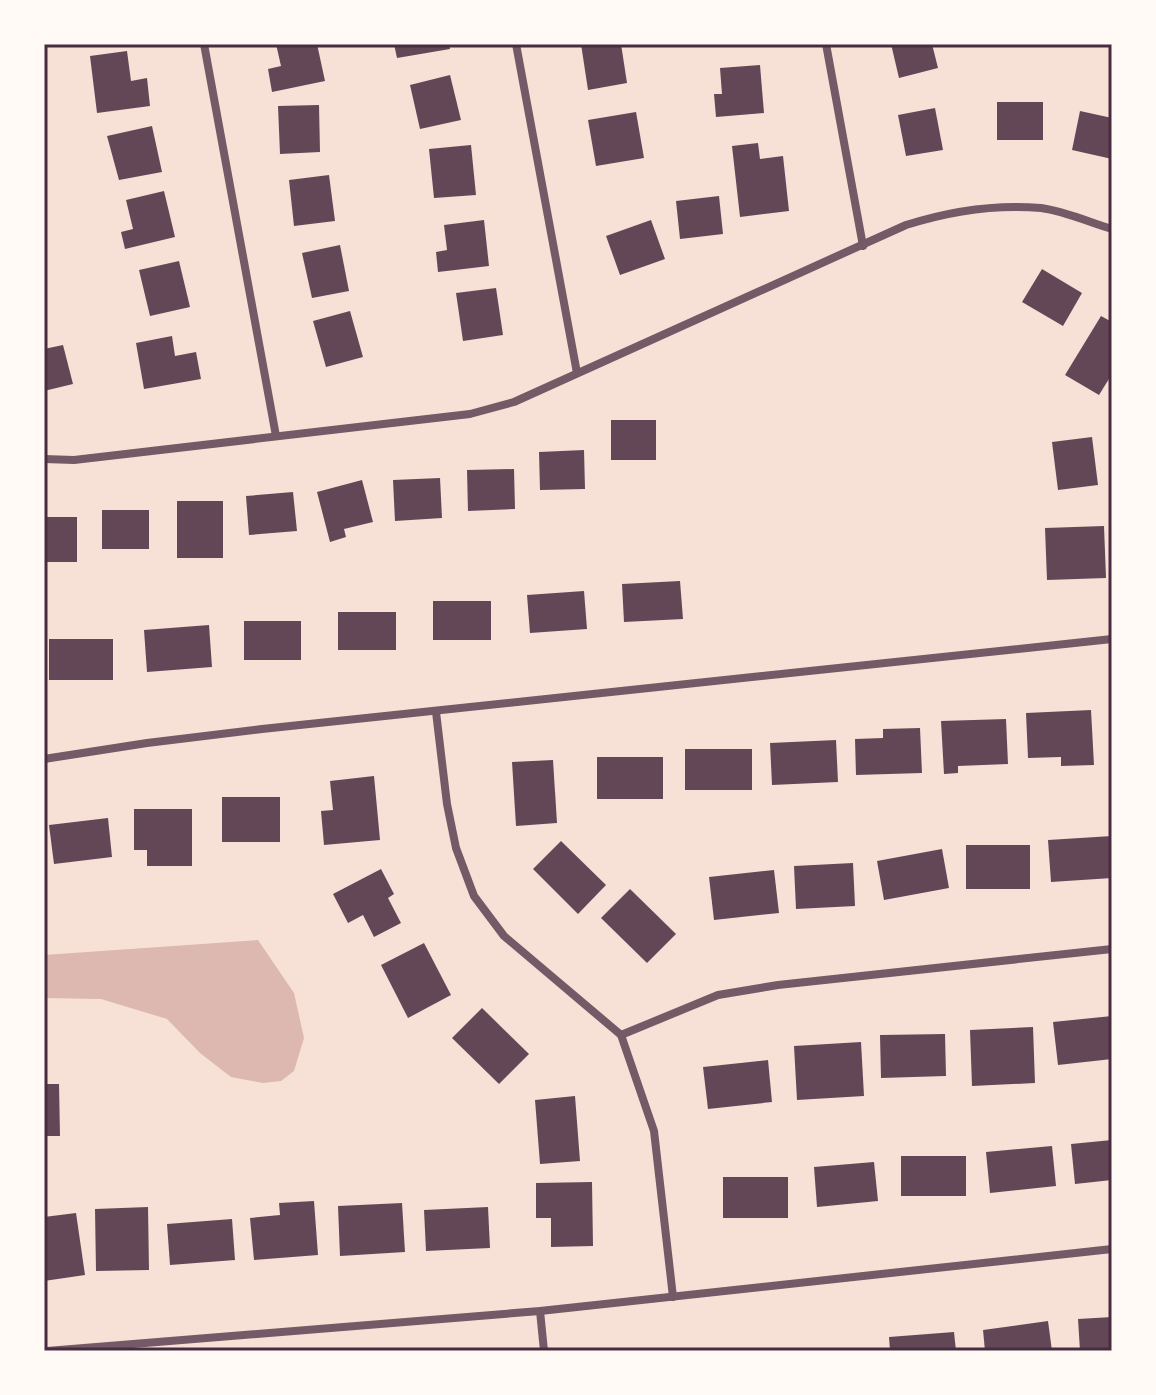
<svg xmlns="http://www.w3.org/2000/svg" width="1156" height="1395" viewBox="0 0 1156 1395" font-family="'Alegreya Sans',sans-serif">
<style>
.water{fill:#dcb8b0}
.building{fill:#644757}
.lines{fill:none;stroke-linecap:round;stroke-linejoin:round}
.minor{stroke:#755966;stroke-width:8}
.neatline{fill:none;stroke:#4a2c40;stroke-width:3}
</style>
<rect width="100%" height="100%" fill="#f7e1d7"/>
<path class="water" d="M258 940 294 993 304 1038 294 1071 281 1081 263 1083 231 1077 200 1053 167 1019 101 999 44 998V955Z"/>
<g class="building">
<path d="M276 44H317L325 81 272 92 268 69 281 66Z"/>
<path d="M394 44H449L450 49 397 58Z"/>
<path d="M581 44H621L627 83 588 90Z"/>
<path d="M891 44H932L938 68 899 78Z"/>
<path d="M127 51 131 81 147 78 150 106 97 113 90 56Z"/>
<path d="M760 65 764 113 716 117 714 94H722L720 68Z"/>
<path d="M450 75 461 120 420 129 410 85Z"/>
<rect x="997" y="102" width="46" height="38"/>
<path d="M319 105 320 152 280 154 278 106Z"/>
<path d="M935 108 943 150 906 156 898 115Z"/>
<path d="M1080 111 1112 118V159L1072 150Z"/>
<path d="M636 112 644 158 596 166 588 120Z"/>
<path d="M152 126 162 172 119 180 107 136Z"/>
<path d="M758 143 760 159 783 156 789 211 740 217 732 146Z"/>
<path d="M471 145 476 195 434 198 429 149Z"/>
<path d="M329 175 335 221 294 226 289 180Z"/>
<path d="M164 191 175 237 125 249 121 232 133 229 126 200Z"/>
<path d="M719 196 723 234 680 239 676 201Z"/>
<path d="M484 220 489 266 438 272 436 252 447 250 444 225Z"/>
<path d="M651 220 665 259 620 275 606 236Z"/>
<path d="M340 245 349 291 312 298 302 253Z"/>
<path d="M179 261 190 307 150 316 139 270Z"/>
<path d="M1042 269 1082 293 1063 326 1022 302Z"/>
<path d="M496 288 503 335 463 341 456 293Z"/>
<path d="M350 311 363 357 326 367 313 321Z"/>
<path d="M1101 316 1112 322V374L1099 395 1065 375Z"/>
<path d="M172 336 175 356 196 352 201 379 144 389 136 343Z"/>
<path d="M63 345 73 384 44 391V349Z"/>
<rect x="611" y="420" width="45" height="40"/>
<path d="M1092 437 1098 485 1058 490 1052 442Z"/>
<path d="M584 450 585 489 540 490 539 452Z"/>
<path d="M514 469 515 509 468 511 467 470Z"/>
<path d="M440 478 442 518 395 521 393 480Z"/>
<path d="M362 480 373 522 344 529 346 537 330 542 317 492Z"/>
<path d="M293 492 297 531 249 535 246 496Z"/>
<rect x="177" y="501" width="46" height="57"/>
<rect x="102" y="510" width="47" height="39"/>
<rect x="44" y="517" width="33" height="45"/>
<path d="M1104 526 1106 578 1047 580 1045 528Z"/>
<path d="M680 581 683 619 624 622 622 584Z"/>
<path d="M584 591 587 629 530 633 527 595Z"/>
<rect x="433" y="601" width="58" height="39"/>
<rect x="338" y="612" width="58" height="38"/>
<rect x="244" y="621" width="57" height="39"/>
<path d="M209 625 212 667 147 672 144 630Z"/>
<rect x="49" y="639" width="64" height="41"/>
<path d="M1091 710 1094 765 1061 766V757L1028 758 1026 713Z"/>
<path d="M1006 719 1008 764 958 766V773L944 774 941 721Z"/>
<path d="M920 728 922 773 856 775 855 739 883 738V729Z"/>
<path d="M836 740 838 782 772 785 770 743Z"/>
<rect x="685" y="749" width="67" height="41"/>
<rect x="597" y="757" width="66" height="42"/>
<path d="M553 760 557 823 516 826 512 762Z"/>
<path d="M374 776 380 840 324 845 321 811 333 810 330 781Z"/>
<rect x="222" y="797" width="58" height="45"/>
<path d="M134 809H192V866H147V850H134Z"/>
<path d="M108 818 112 857 54 864 49 825Z"/>
<path d="M1112 836V878L1051 882 1048 840Z"/>
<path d="M561 841 606 885 578 914 533 869Z"/>
<rect x="966" y="845" width="64" height="44"/>
<path d="M942 849 949 888 884 900 877 861Z"/>
<path d="M853 863 855 906 796 909 794 866Z"/>
<path d="M381 869 394 894 388 898 401 923 374 937 363 915 348 923 333 894Z"/>
<path d="M774 870 779 913 714 920 709 877Z"/>
<path d="M630 889 676 934 647 963 601 918Z"/>
<path d="M424 943 451 995 408 1018 381 965Z"/>
<path d="M482 1008 529 1054 499 1084 452 1038Z"/>
<path d="M1112 1016V1059L1058 1065 1053 1022Z"/>
<path d="M1033 1027 1035 1083 972 1086 970 1030Z"/>
<path d="M945 1034 946 1076 881 1078 880 1035Z"/>
<path d="M861 1042 864 1096 797 1100 794 1046Z"/>
<path d="M768 1060 772 1102 708 1109 703 1067Z"/>
<path d="M44 1084H59L60 1136H44Z"/>
<path d="M575 1096 580 1161 540 1164 535 1100Z"/>
<path d="M1112 1140V1180L1075 1184 1071 1144Z"/>
<path d="M1052 1146 1056 1186 990 1193 986 1152Z"/>
<rect x="901" y="1156" width="65" height="40"/>
<path d="M874 1162 878 1201 817 1207 814 1167Z"/>
<rect x="723" y="1177" width="65" height="41"/>
<path d="M592 1182 593 1246 551 1247V1218H536V1183Z"/>
<path d="M314 1201 318 1255 254 1260 250 1218 280 1215 279 1203Z"/>
<path d="M402 1203 405 1252 340 1256 338 1206Z"/>
<path d="M148 1207 149 1270 96 1271 95 1209Z"/>
<path d="M488 1207 490 1248 426 1251 424 1210Z"/>
<path d="M76 1213 85 1275 44 1281V1217Z"/>
<path d="M232 1219 235 1260 170 1265 167 1224Z"/>
<path d="M1112 1317V1351H1080L1078 1319Z"/>
<path d="M1048 1321 1052 1351H985L983 1330Z"/>
<path d="M954 1332 956 1351H890L889 1337Z"/>
</g>
<g class="lines">
<g class="minor">
<path d="M204 44 276 436"/>
<path d="M516 44 577 373"/>
<path d="M826 44 863 246"/>
<path d="M44 459 74 460 470 414 514 402 906 225C950 211 995 204 1041 208 1064 211 1089 222 1112 229"/>
<path d="M436 712 447 804 456 848 474 896 504 936 621 1035 654 1131 673 1297"/>
<path d="M44 759 147 743 262 729 1112 639"/>
<path d="M621 1035 718 995 778 985 1112 949"/>
<path d="M540 1311 544 1351"/>
<path d="M47 1351 540 1311 1112 1249"/>
</g>
</g>
<rect width="1156" height="1395" fill="none" stroke="#fffaf5" stroke-width="92"/>
<rect x="46" y="46" width="1064" height="1303" class="neatline"/>
</svg>
